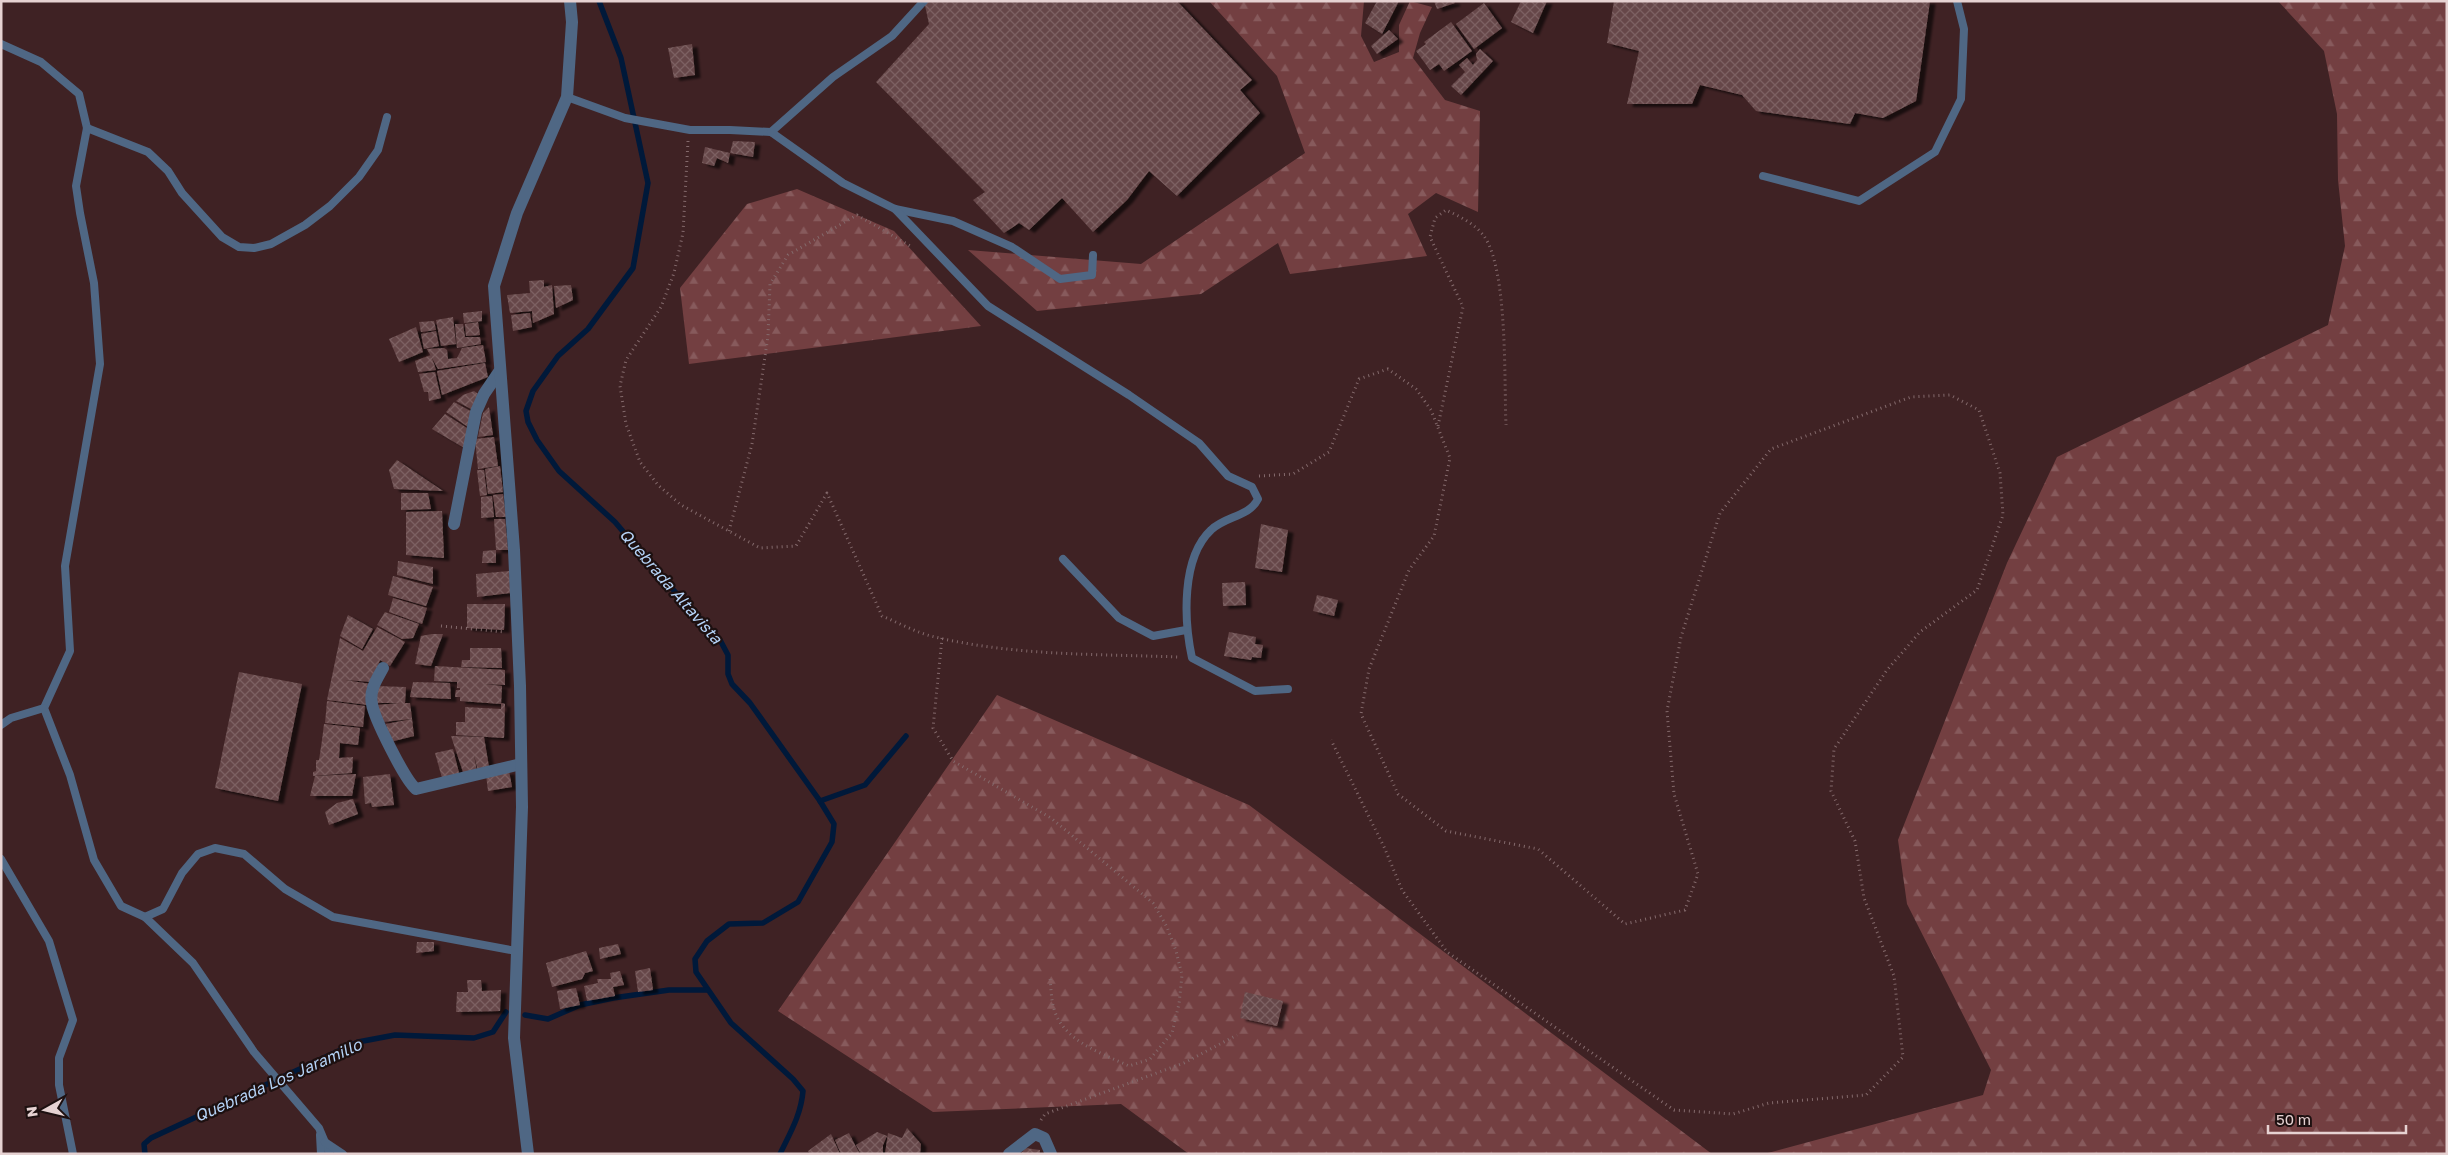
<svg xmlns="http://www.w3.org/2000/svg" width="2448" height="1155" viewBox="0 0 2448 1155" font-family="'Golos Text',sans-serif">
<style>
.forest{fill:url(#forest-firs)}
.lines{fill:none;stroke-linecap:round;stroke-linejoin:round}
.stream{stroke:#00193a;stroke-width:5.5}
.building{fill:url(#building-cross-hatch);filter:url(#shadow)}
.path{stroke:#846a6c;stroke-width:3;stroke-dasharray:1 4;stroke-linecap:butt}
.service{stroke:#4f6784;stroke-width:8}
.minor{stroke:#4f6784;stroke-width:12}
.tertiary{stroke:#4f6784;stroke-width:12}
.labels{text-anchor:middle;stroke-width:4.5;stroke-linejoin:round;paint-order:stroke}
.water-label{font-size:16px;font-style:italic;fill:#b5d3f7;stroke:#1d1010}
</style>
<defs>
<pattern id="forest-firs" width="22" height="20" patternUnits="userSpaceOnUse" patternTransform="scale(1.25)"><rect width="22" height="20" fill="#733f41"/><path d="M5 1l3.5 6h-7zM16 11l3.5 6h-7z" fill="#875a5c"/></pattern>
<pattern id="building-cross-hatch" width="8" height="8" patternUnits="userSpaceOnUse" patternTransform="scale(1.25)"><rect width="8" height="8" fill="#664748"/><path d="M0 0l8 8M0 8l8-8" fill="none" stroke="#7c6162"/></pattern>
<filter id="shadow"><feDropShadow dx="5.5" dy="3" stdDeviation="1" flood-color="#0009"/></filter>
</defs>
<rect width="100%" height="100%" fill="#3f2224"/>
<g class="forest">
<path d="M1209 1H1364L1361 36 1374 62 1399 52V25L1410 1 1432 7 1420 33 1413 58 1445 100 1480 111 1478 212 1436 193 1408 214 1427 256 1290 274 1278 243 1201 294 1037 311 968 250 1141 264 1305 153 1277 76Z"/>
<path d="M2278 1H2447V1154H1764L1983 1095 1991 1070 1907 904 1898 840 2007 563 2057 457 2328 325 2345 246 2338 180 2337 114 2324 51Z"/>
<path d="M797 189 894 231 981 326 689 364 680 288 747 204Z"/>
<path d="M997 695 1249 805 1712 1154H1189L1121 1104 933 1112 778 1011Z"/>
</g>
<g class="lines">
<g class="stream">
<path d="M599 1 621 58 648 183 633 268 588 329 558 356 533 391 526 411 528 422 537 440 559 471 615 522 666 582 720 640 728 655V674L732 684 750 703 820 801 834 824 832 842 798 902 763 923 729 924 707 941 695 959 696 972 731 1023 793 1079 803 1091C801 1115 790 1133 780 1154"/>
<path d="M820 801 865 785 906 736"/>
<path d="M525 1015 548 1019 580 1005 613 998 669 990H707"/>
<path d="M145 1154 144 1144 151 1138 358 1042 395 1035 474 1038 493 1032 506 1012"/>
</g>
</g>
<g class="building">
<path d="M924 1H1177L1252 80 1240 90 1260 113 1177 196 1149 171 1127 200 1093 232 1062 198 1029 230 1019 223 1004 233 973 200 985 192 876 82 929 24Z"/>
<path d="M1377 1H1399L1382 34 1365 23Z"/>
<path d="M1434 1H1454L1455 3 1437 9Z"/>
<path d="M1521 1H1547L1533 33 1511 22Z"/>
<path d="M1614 1H1930L1916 101 1883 118 1855 113 1850 124 1756 111 1742 95 1700 85 1692 104H1627L1639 51 1607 43Z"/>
<path d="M1484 3 1502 28 1474 49 1456 24Z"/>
<path d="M1451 22 1472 51 1444 71 1439 64 1430 70 1416 51 1426 44 1424 42Z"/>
<path d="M1389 30 1398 39 1377 54 1371 46Z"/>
<path d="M692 44 695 75 674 78 668 48Z"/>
<path d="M1480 49 1493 61 1461 95 1451 86 1465 72 1459 65 1467 58 1473 65 1477 60 1476 54Z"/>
<path d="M733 141 755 142 753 157 730 153 728 163 717 158 714 166 702 163 705 147 730 153Z"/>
<path d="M544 280V287L552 285 554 314 533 323 532 311 510 313 507 295 530 293 529 281Z"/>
<path d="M571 285 573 300 556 308 554 286Z"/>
<path d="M482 311V321L464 323 463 313Z"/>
<path d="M530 313 532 327 513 331 511 315Z"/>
<path d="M453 317 456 344 441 346 436 320Z"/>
<path d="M434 321 436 330 421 332 419 322Z"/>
<path d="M478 322 480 335 466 336 465 324Z"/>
<path d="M455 324H463L465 337H480L481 344 457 348Z"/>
<path d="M416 327 423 352 399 362 389 339Z"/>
<path d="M436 331 439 346 424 349 421 334Z"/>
<path d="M483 345 486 362 438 369 427 349 444 348 447 350 448 359 457 358 462 348Z"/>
<path d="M431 355 436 370 418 372 415 361Z"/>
<path d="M485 363 488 377 442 395 437 371Z"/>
<path d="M435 372 441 398 429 401 428 392H424L419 374Z"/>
<path d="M474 391 480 395 475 411 456 401 463 395Z"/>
<path d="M454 402 474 413 471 429 446 412Z"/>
<path d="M489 407 493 435 478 437 483 413Z"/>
<path d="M445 414 470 430 466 449 432 429Z"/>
<path d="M494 437 498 466 478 469 475 439Z"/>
<path d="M397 460 443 491 394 489 389 470Z"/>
<path d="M500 466 503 492 488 494 485 469Z"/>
<path d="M477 470H484L487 495 480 496Z"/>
<path d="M401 493H428L431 509 401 510Z"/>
<path d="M503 494 506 517H496L493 495Z"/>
<path d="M492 496 494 517 481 518V497Z"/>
<path d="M442 511 444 558 406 555V512Z"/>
<path d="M494 519H505L508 550H496Z"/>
<path d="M1261 524 1288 530 1282 572 1255 568Z"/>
<path d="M496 550V563H482L483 551Z"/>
<path d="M398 561 433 567V584L397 575Z"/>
<path d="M509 571 511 593 477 597 476 574Z"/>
<path d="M393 576 433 587 426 606 388 595Z"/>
<path d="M1245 582 1246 605 1223 606 1222 583Z"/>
<path d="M1317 595 1338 600 1334 616 1313 611Z"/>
<path d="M393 598 427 608 422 624 389 612Z"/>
<path d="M467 604H505L504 630 467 628Z"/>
<path d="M385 612 419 624 413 638 402 639 377 625Z"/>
<path d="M348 615 373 629 362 649 340 636Z"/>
<path d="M377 627 405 642 390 666 380 660 372 682 345 680 371 684 368 705 327 700 340 638 363 651Z"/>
<path d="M1229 632 1256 637 1255 644 1263 645 1261 658 1252 657 1251 660 1224 656Z"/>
<path d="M432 634H443L431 666 415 664 421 636Z"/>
<path d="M470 648H501L502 668 461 667 462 660H470Z"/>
<path d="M435 666 505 670V685L484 684 502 686 501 704 460 701V697H455L456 690H460V688H457V682L434 681Z"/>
<path d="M239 672 302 684 278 801 215 788Z"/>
<path d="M413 682 450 683 451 699 410 697Z"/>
<path d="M375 686 406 687 405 703H410L412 719 383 722 377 705 400 703H374Z"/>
<path d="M327 701 365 706 363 727 325 723Z"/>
<path d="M501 703 505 704 504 738 456 735V722H465V707L501 709Z"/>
<path d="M412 719 414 736 390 742 386 724Z"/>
<path d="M324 724 360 728 358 745 340 743 339 758 353 757 352 773 313 776V772L316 771V760H319L322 740 328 741 322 740Z"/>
<path d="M451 736 484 737 489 767 478 771 474 755 477 772 464 775Z"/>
<path d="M453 749 459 773 442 778 435 753Z"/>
<path d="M509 771 512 787 488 791 486 775Z"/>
<path d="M356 774 352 796H310L315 776Z"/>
<path d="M390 774 394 805 372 807 371 803 365 804 363 777Z"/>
<path d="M353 799 358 814 329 825 325 812 337 803Z"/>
<path d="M417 942H434V951L416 953Z"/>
<path d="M618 944 621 954 600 959 599 948Z"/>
<path d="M586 951 593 971 585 973 582 979 552 987 546 963Z"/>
<path d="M650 968 653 990 638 992 635 971Z"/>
<path d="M620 971 624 985 613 987 615 996 587 1001 584 986 598 983 597 979H611L610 973Z"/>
<path d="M467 980H481L482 991 501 990 500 1011 456 1012 457 992H468Z"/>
<path d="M576 988 580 1005 560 1009 557 991Z"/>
<path d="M1245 992 1283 1001 1277 1026 1240 1018Z"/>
<path d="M907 1128 921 1144 920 1154H885L888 1133 902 1138Z"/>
<path d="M877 1132 887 1136 883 1145V1154H861L856 1145Z"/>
<path d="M849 1133 855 1145 860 1154H841L835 1140Z"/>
<path d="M831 1134 840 1154H810L808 1151Z"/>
<path d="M1025 1148 1040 1150V1154H1021Z"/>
</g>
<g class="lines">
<g class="path">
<path d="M688 141 683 233 674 273 661 307 626 360 620 386 626 424 640 462 658 485 681 505 760 548 796 546 827 493 882 616C899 623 917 633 935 637 1015 656 1098 654 1179 657"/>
<path d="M1438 426 1463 307 1430 237 1435 218 1446 210C1459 216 1475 224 1484 236 1508 270 1504 381 1506 425"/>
<path d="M1259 476 1293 474 1329 452 1359 379 1388 369 1416 389 1431 410 1450 458 1434 536 1409 570 1369 669 1361 714 1398 794 1446 831 1538 849 1625 924 1685 910 1698 874 1674 794 1667 711 1681 637 1720 513 1771 449 1911 397 1950 395 1979 410 2000 473 2003 515 1977 590 1920 632 1887 670 1834 749 1831 791 1855 841 1864 898 1894 976 1903 1057 1866 1095 1769 1103 1733 1114 1674 1110 1447 952 1402 890 1385 849 1331 740"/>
<path d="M729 531 752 444 768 336 770 284 788 255 857 215 912 247"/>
<path d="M441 626 505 632"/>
<path d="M942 638 933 728 953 761 1051 818 1153 903 1167 927 1176 951 1182 975 1179 1004 1172 1033 1150 1059 1129 1066C1101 1053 1060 1040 1053 1005 1051 997 1051 987 1050 978"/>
<path d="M1041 1120 1045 1114 1184 1063 1237 1035"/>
</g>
<g class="service">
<path d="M1 44 41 62 79 94 87 128 76 186 80 213 94 283 100 364 65 566 70 651 44 708 70 775 94 860 121 906 145 917 163 909 182 873 198 854 215 848 244 854 285 889 333 917 516 951"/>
<path d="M567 97 625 118 690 130H730L771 132 843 183 895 209 953 221 1012 247 1060 279 1092 275 1093 255"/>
<path d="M87 128 148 152 168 171 182 193 222 237 239 247 254 248 271 244 305 225 330 206 359 177 378 150 387 117"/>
<path d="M771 132 833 77 892 36 924 1"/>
<path d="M1763 176 1859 201 1935 152 1961 99 1964 29 1957 1"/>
<path d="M895 209 988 306 1129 395 1199 443 1228 476 1252 487 1258 499C1249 517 1225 516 1211 530 1181 558 1184 621 1192 658L1255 691 1288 689"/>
<path d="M1063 559 1119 618 1153 636 1186 630"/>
<path d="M1 725 11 718 44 708"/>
<path d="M1 859 49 941 73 1020 59 1058V1085L73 1154"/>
<path d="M145 917 193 963 254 1052 319 1128 330 1154"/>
<path d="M320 1135 321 1154"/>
<path d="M325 1142 343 1154"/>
</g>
<g class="minor">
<path d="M454 524 476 412 484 394 499 372"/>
<path d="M383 668C377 679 369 690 372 704 374 718 405 780 416 789L521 764"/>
<path d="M1009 1154 1035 1134 1044 1138 1051 1154"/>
</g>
<path class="tertiary" d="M528 1154 514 1038 522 807 520 686 514 550 494 286 517 213 567 97 572 22 570 1"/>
</g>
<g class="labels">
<g class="water-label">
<text transform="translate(671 586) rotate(49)" y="6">Quebrada Altavista</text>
<text transform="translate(278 1080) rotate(-24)" y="6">Quebrada Los Jaramillo</text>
</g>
</g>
<rect width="2448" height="1155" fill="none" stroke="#e6d2d2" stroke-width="5"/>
<g transform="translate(45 1110) rotate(262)" stroke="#1d1010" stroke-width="4" paint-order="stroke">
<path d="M0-4L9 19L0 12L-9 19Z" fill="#e6d2d2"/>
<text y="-8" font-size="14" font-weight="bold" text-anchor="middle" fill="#e6d2d2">N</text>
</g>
<path d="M2268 1125v8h138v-8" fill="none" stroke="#e6d2d2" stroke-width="2.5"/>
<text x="2276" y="1125" font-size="15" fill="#e6d2d2" stroke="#1d1010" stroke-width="4" paint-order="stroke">50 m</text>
</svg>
